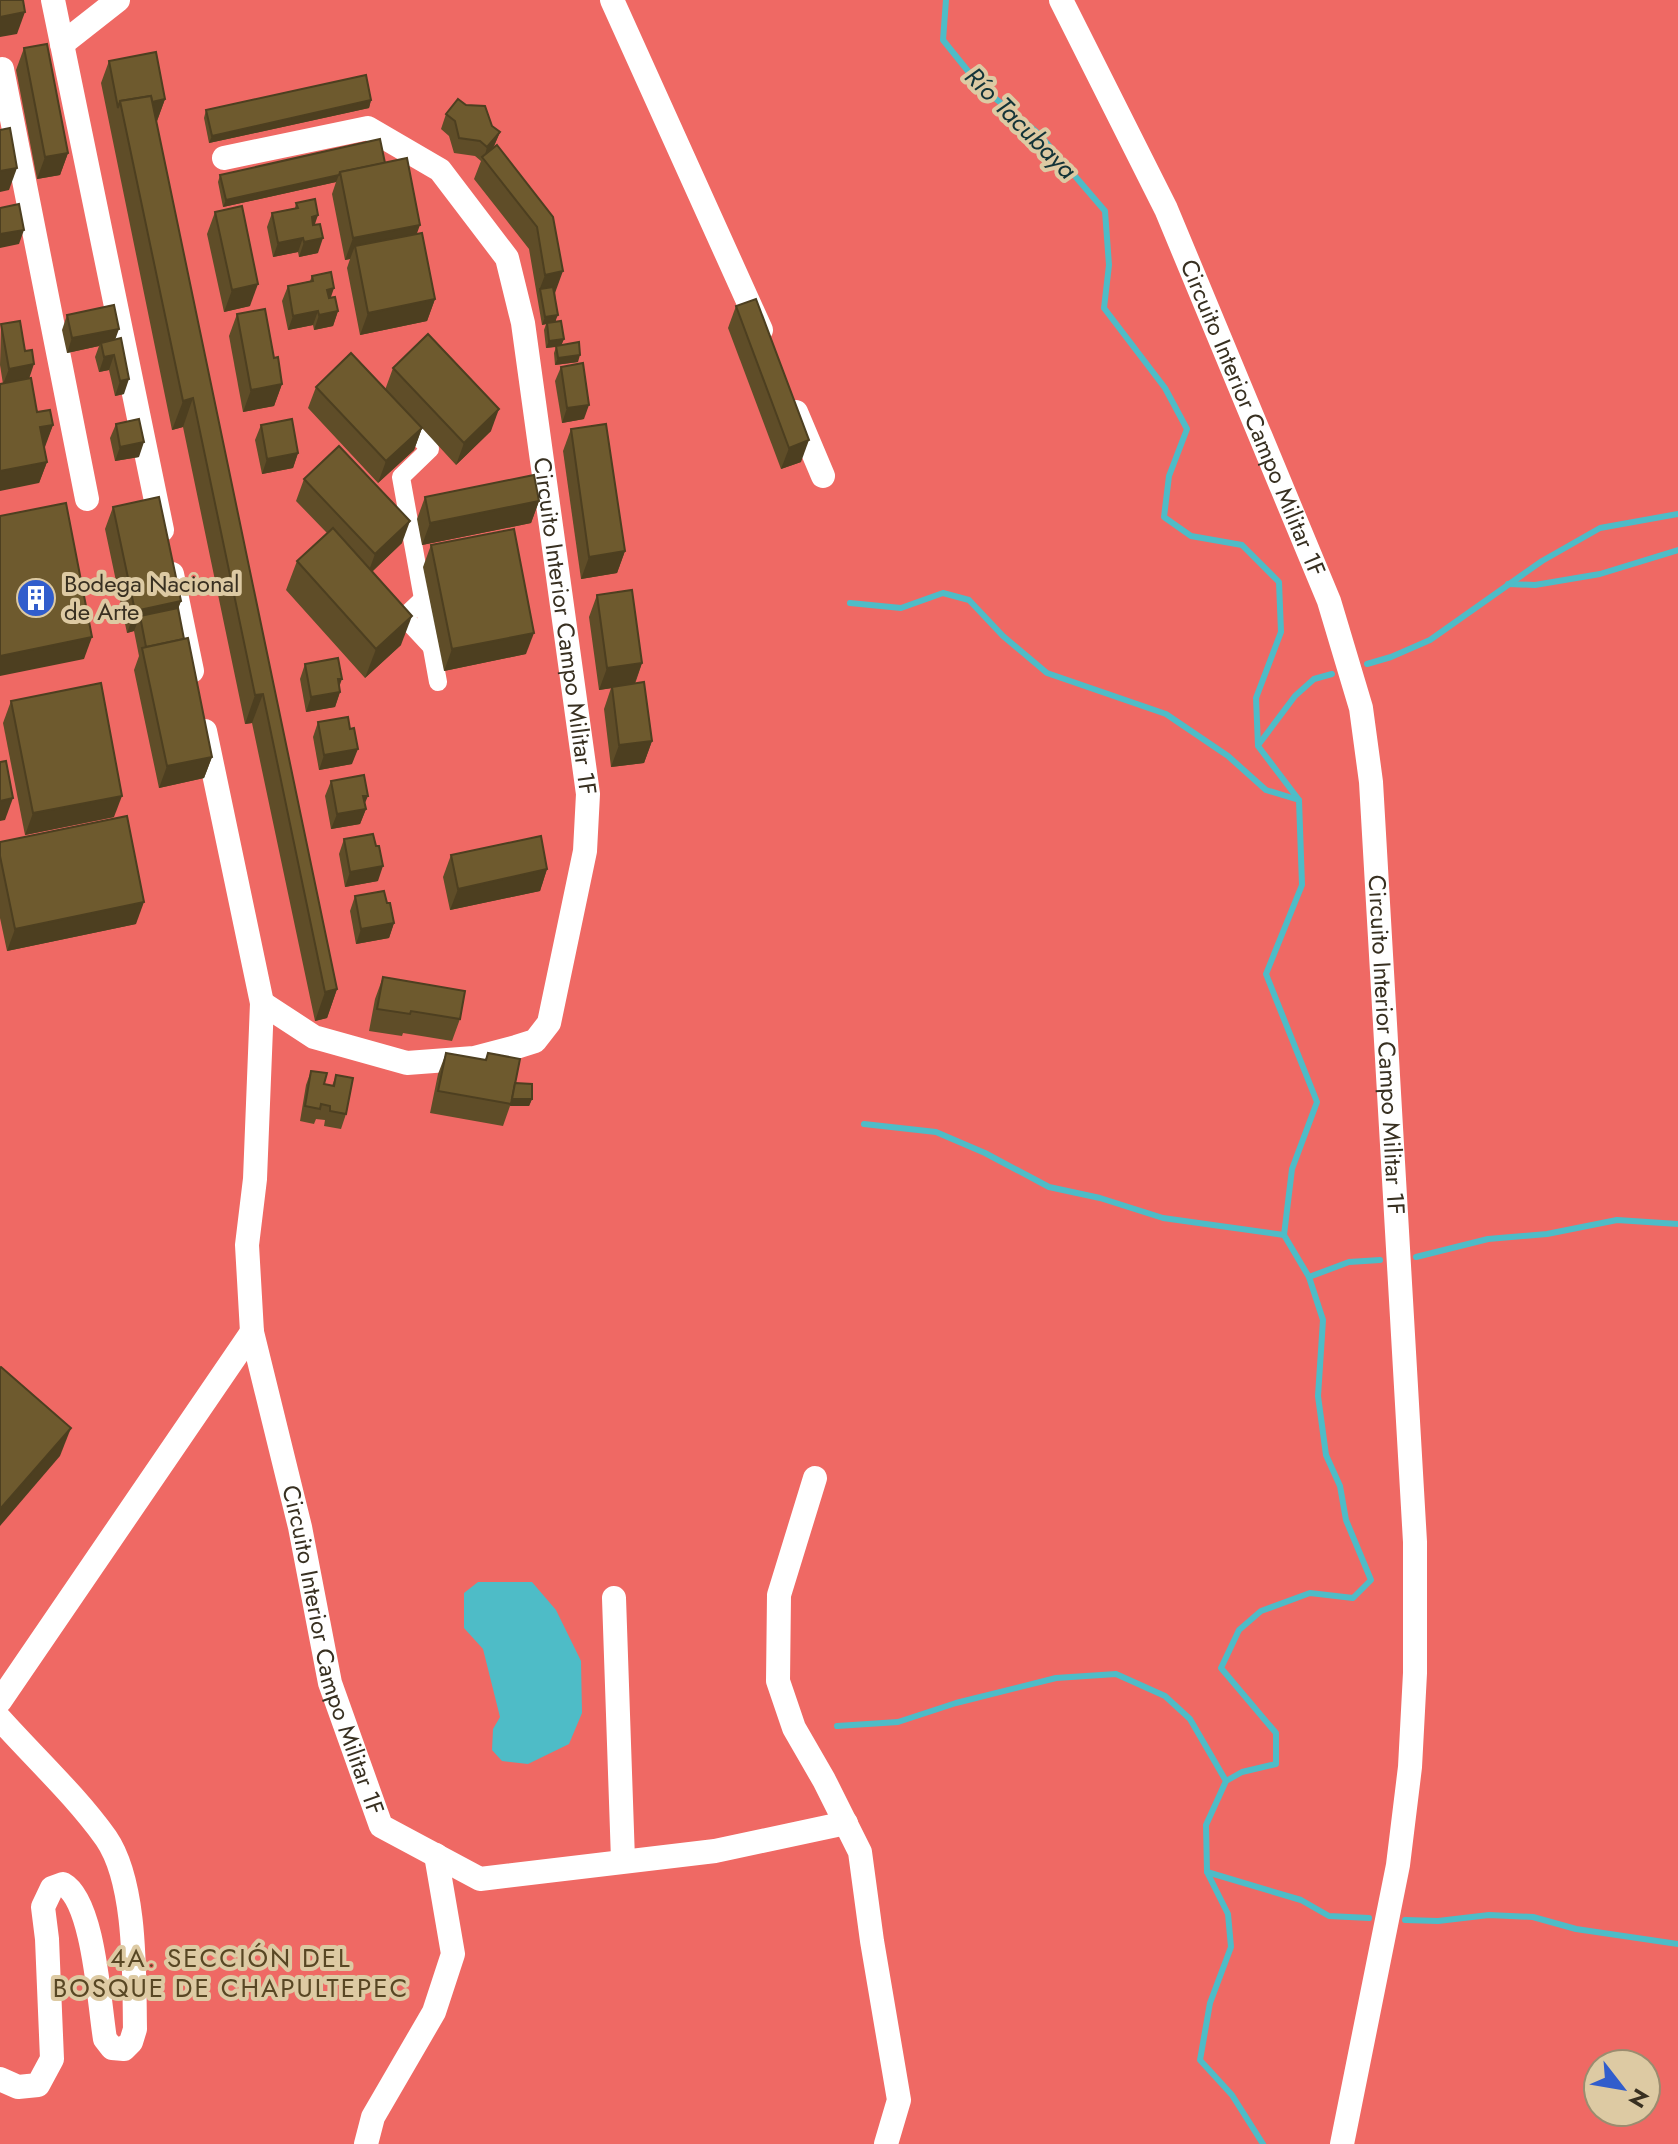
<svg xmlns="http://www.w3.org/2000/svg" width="1678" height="2144" viewBox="0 0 1678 2144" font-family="Jost,sans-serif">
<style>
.forest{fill:#ef6964;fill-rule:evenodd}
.water{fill:#4ebcc7}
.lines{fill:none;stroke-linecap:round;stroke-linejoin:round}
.stream{stroke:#4ebcc7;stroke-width:6}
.pedestrian{stroke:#fff;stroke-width:18}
.minor{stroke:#fff;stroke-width:24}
.wall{fill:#5f4d28}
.shaded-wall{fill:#4d3f20}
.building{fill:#6e5a2e;stroke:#4d3f20;stroke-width:2}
.labels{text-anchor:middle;stroke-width:8;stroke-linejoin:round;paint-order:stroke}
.street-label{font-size:24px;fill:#383021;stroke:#ddcaa3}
.poi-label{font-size:24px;fill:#383021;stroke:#ddcaa3;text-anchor:start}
.water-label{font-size:26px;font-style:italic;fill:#133438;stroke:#ddcaa3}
.neighbourhood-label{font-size:26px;letter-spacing:2px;fill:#584724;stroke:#ddcaa3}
</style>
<rect width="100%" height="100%" fill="#ddcaa3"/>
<path class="forest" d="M0 0H1678V2144H0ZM1598 2064H1646V2112H1598Z"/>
<path class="water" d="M478 1582H532L556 1610 581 1661 582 1713 569 1744 528 1764 502 1761 492 1750 493 1729 500 1717 483 1649 464 1628V1593Z"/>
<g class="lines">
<g class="stream">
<path d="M946 0 943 40 980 86 1038 133 1105 211 1109 265 1104 308 1165 388 1187 429 1169 476 1164 517 1191 536 1242 545 1279 582 1281 632 1256 698 1258 746 1299 800 1302 885 1266 974 1317 1102 1292 1169 1284 1235 1309 1277 1323 1320 1318 1396 1326 1455 1340 1486 1346 1520 1371 1580 1353 1598 1310 1593 1261 1611 1239 1630 1221 1668 1276 1733V1764L1242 1772 1226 1781 1206 1825 1207 1872 1228 1914 1231 1947 1210 2003 1200 2060 1232 2095 1263 2144"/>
<path d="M1508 584 1535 585 1600 574 1678 550"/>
<path d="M850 603 901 608 943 593 969 600 1003 636 1047 673 1166 714 1228 756 1266 790 1299 800"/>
<path d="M1367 664 1391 657 1430 640 1542 561 1600 528 1678 514"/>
<path d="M1259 744 1295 696 1314 679 1332 674"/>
<path d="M864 1124 936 1132 985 1153 1049 1187 1100 1198 1163 1218 1284 1235"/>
<path d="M1416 1257 1488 1239 1547 1234 1617 1220 1678 1224"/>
<path d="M1309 1277 1349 1262 1380 1260"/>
<path d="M837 1726 898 1722 956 1703 1056 1678 1116 1674 1165 1696 1190 1719 1226 1781"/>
<path d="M1207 1872 1301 1900 1329 1916 1369 1918"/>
<path d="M1405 1920 1438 1921 1489 1915 1533 1917 1576 1929 1678 1944"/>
</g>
<g class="pedestrian">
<path d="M402 419 430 449 401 477 438 682"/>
<path d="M423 599 404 617 431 646"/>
</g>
<g class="minor">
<path d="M53 0 162 530"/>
<path d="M612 0 761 330"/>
<path id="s1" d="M1061 0 1166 209 1329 601 1361 708 1371 782 1415 1542V1673L1410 1767 1398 1865 1342 2144"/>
<path d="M62 44 118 0"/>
<path d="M2 69 87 499"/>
<path id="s2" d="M224 158 368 128 440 170 507 258 523 323 588 794 585 851 549 1023 535 1041 516 1047 474 1058 407 1063 314 1037 262 1003"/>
<path d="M796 412 823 476"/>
<path d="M172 574 192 671"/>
<path id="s3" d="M205 731 262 1003 255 1179 247 1245 252 1332 300 1527 330 1683 381 1826 480 1879 715 1851 846 1823"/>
<path d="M815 1478 779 1595 778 1681 794 1728 824 1780 860 1852 872 1941 899 2100 886 2144"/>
<path d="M614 1598 623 1860"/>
<path d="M0 1701 252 1332"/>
<path d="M0 1719C35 1758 76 1796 106 1838 137 1883 134 1976 135 2029L131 2042 124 2049 112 2048 105 2039C99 2003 94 1901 63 1884L52 1888 43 1907 47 1939 52 2059 38 2085 18 2087 0 2079"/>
<path d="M366 2144 373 2117 434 2012 453 1954 436 1855"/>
</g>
</g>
<g class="wall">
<path d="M24 48 68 153 60 175 37 179 16 70Z"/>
<path d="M109 61 165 99 157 121H156L337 989 327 1018 315 1021 252 723 245 724 183 427 172 430 101 83Z"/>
<path d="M371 100 369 108 209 143 204 118 206 110Z"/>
<path d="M446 114 492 126 500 132 494 146 491 150 553 217 556 321 564 339 561 345 578 362 555 365 554 353 556 347 546 348 544 330 546 324 542 325 529 249 474 179 481 161 475 156 454 153 449 136 441 129Z"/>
<path d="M385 163 417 234 435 299 427 321 360 335 347 268 350 259 345 260 332 194 336 182 223 207 218 182 220 175Z"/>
<path d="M296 203 315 225 318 253 299 257 298 252 273 257 267 227 272 213 295 208Z"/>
<path d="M215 212 250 306 224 312 207 234Z"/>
<path d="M312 276 330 298 338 311 333 326 314 330 313 325 288 330 282 301 288 286 310 281Z"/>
<path d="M736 306 801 462 781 469 728 328Z"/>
<path d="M237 314 274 358 282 384 274 406 243 412 229 336Z"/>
<path d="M67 315 115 339 124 394 115 396 109 370 99 372 95 357 99 346 67 353 62 330Z"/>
<path d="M1 324 29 379 37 412 53 425 44 447 47 462 39 483 3 384 0 365Z"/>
<path d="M561 367 584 419 562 423 555 381Z"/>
<path d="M393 368 491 431 456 465 422 428 414 450 378 483 308 408 316 387 385 390Z"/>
<path d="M116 424 139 457 115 461 110 438Z"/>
<path d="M261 425 298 453 293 468 262 474 255 440Z"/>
<path d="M571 429 625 551 617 573 581 579 563 451Z"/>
<path d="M304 479 402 543 372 572 401 645 365 678 286 590 297 561 327 533 296 501Z"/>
<path d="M425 497 539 501 531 523 422 545 417 519Z"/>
<path d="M113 507 181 601 178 608 184 639 212 757 204 778 159 788 134 670 139 656 134 631 127 633 105 529Z"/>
<path d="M431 545 526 654 444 671 423 567Z"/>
<path d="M597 595 642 663 635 684 652 741 644 763 611 767 604 709 611 688 599 690 589 617Z"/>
<path d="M305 664 340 692 335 707 306 712 300 679Z"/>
<path d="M11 701 114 817 25 835 3 723Z"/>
<path d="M318 722 352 764 319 770 313 737Z"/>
<path d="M331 781 365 803 366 809 360 824 331 829 325 796Z"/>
<path d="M344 839 378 881 345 887 339 854Z"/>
<path d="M0 842 136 924 7 951 0 918Z"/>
<path d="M451 855 547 869 540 891 450 910 443 877Z"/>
<path d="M355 896 387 903 394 923 389 938 356 944 350 911Z"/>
<path d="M383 977 460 1019 452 1041 403 1033 402 1036 369 1031 375 999Z"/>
<path d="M446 1053 485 1060 488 1053 515 1083 532 1099 529 1106H510L503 1126 430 1113 438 1074Z"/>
<path d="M311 1071 324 1084 332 1086 336 1075 346 1114 341 1129 324 1126 325 1120 316 1119 314 1124 300 1121 306 1085Z"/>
</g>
<g class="shaded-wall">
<path d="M25 12 17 34 0 37V17Z"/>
<path d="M165 99 157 121 126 127 122 108Z"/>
<path d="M371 100 369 108 209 143 212 136Z"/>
<path d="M500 132 494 146 484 159 487 147Z"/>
<path d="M68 153 60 175 37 179 45 157Z"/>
<path d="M17 168 9 190 0 192V171Z"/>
<path d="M339 175 336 182 223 207 226 200Z"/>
<path d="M318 215 313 230 312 217Z"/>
<path d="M420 225 412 247 355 246 350 259 345 260 353 238Z"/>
<path d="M24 230 19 244 0 248V234Z"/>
<path d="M303 238 298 252 273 257 278 243Z"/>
<path d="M323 238 318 253 299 257 304 242Z"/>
<path d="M563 271 555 293 540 289 537 296 545 275Z"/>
<path d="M258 284 250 306 224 312 232 290Z"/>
<path d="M334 288 329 303 327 290Z"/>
<path d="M435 299 427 321 360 335 368 313Z"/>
<path d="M318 311 313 325 288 330 293 316Z"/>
<path d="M338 311 333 326 314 330 319 315Z"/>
<path d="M558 315 555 322 542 325 545 317Z"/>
<path d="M119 329 114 343H101L99 346 67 353 72 338Z"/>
<path d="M564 339 561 346 546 348 549 341Z"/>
<path d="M114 355 109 370 99 372 104 357Z"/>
<path d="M580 355 578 362 555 365 558 358Z"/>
<path d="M34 364 29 379 3 384 9 369Z"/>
<path d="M129 379 124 394 115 396 120 381Z"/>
<path d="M282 384 274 406 243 412 251 390Z"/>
<path d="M193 398 183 427 172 430 183 401Z"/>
<path d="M589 405 584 419 562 423 567 408Z"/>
<path d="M499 409 491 431 456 465 464 443Z"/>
<path d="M53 425 45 447 32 449 40 427Z"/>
<path d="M422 428 414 450 378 483 386 461Z"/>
<path d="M809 440 801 462 781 469 789 448Z"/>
<path d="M144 442 139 457 115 461 120 447Z"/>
<path d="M298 453 293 468 262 474 267 459Z"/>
<path d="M47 462 39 483 0 491V471Z"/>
<path d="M539 501 531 523 422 545 430 523Z"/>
<path d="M410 521 402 543 367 576 375 554Z"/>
<path d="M625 551 617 573 581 579 589 557Z"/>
<path d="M181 601 173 623 140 616 134 631 127 633 135 611Z"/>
<path d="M412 616 401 645 365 678 376 649Z"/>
<path d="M534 633 526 654 444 671 452 649Z"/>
<path d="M92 637 84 659 0 676V656Z"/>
<path d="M642 663 634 685 599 690 607 668Z"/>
<path d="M338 679H342L337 693 340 692 335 707 306 712 311 697Z"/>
<path d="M263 694 252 723 245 724 255 695Z"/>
<path d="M652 741 644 763 611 767 619 745Z"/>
<path d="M358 749 352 764 319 770 324 755Z"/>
<path d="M212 757 204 778 159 788 167 766Z"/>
<path d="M122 796 114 817 25 835 33 813Z"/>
<path d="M363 796H368L362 810 366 809 360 824 331 829 337 814Z"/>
<path d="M13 798 5 820 0 821V801Z"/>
<path d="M383 866 378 881 345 887 350 872Z"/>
<path d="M547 869 540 891 450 910 458 889Z"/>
<path d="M144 902 136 924 7 951 15 929Z"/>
<path d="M394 923 389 938 356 944 361 929Z"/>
<path d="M337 989 327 1018 315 1021 325 992Z"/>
<path d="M510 1099H532L529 1106H510L511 1104Z"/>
<path d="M71 1428 60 1456 0 1526V1509Z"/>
</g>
<g class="building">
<path d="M0 0H23L25 12 0 17Z"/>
<path d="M47 44 68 153 45 157 24 48Z"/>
<path d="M156 52 165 99 152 102 151 96 120 101 118 108 109 61Z"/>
<path d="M366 75 371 100 212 136 206 110Z"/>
<path d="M151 96 337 989 325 992 263 694 255 695 193 398 183 401 120 101Z"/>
<path d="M458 99 466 105 485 106 492 126 500 132 487 147 480 141 459 138 455 121 446 114Z"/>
<path d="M10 128 17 168 0 171V130Z"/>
<path d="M380 139 385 163 340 172 339 175 226 200 220 175Z"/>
<path d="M497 145 553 217 563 271 545 275 537 227 482 157Z"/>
<path d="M407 158 420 225 353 238 340 172Z"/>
<path d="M315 199 318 215 312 217 313 225 320 224 323 238 304 242 303 238 278 243 272 213 298 208 296 203Z"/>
<path d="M19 204 24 230 0 234V208Z"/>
<path d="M242 206 258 284 232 290 215 212Z"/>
<path d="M422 233 435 299 368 313 355 246Z"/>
<path d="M331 272 334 288 327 290 329 298 335 297 338 311 319 315 318 311 293 316 288 286 313 281 312 276Z"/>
<path d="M553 287 558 315 545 317 540 289Z"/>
<path d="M756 299 809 440 789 448 736 306Z"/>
<path d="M114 305 119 329 72 338 67 315Z"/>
<path d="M265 309 274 358 278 357 282 384 251 390 237 314Z"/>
<path d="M20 321 25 351 32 350 34 364 9 369 1 324Z"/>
<path d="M561 321 564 339 549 341 547 323Z"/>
<path d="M428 334 499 409 464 443 393 368Z"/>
<path d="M121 338 129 379 120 381 114 355 104 357 101 343Z"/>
<path d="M579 342 580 355 558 358 556 346Z"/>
<path d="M351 353 422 428 386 461 316 387Z"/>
<path d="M583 363 589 405 567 408 561 367Z"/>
<path d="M31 378 37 412 50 410 53 425 40 427 47 462 0 471V384Z"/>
<path d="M139 419 144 442 120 447 116 424Z"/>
<path d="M292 419 298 453 267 459 261 425Z"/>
<path d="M606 424 625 551 589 557 571 429Z"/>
<path d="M339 446 410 521 375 554 304 479Z"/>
<path d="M534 475 539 501 430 523 425 497Z"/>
<path d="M159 497 181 601 135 611 113 507Z"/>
<path d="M66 503 92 637 0 656V516Z"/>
<path d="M333 528 412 616 376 649 297 561Z"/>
<path d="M514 529 534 633 452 649 431 545Z"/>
<path d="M632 590 642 663 607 668 597 595Z"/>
<path d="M178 608 184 639 146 647 140 616Z"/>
<path d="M188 638 212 757 167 766 142 648Z"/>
<path d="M338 658 342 679H338L340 692 311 697 305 664Z"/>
<path d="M644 682 652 741 619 745 612 687Z"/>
<path d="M101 683 122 796 33 813 11 701Z"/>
<path d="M348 717 350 729 354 728 358 749 324 755 318 722Z"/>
<path d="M6 761 13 798 0 801V762Z"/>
<path d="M364 775 368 796H363L366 809 337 814 331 781Z"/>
<path d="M127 816 144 902 15 929 0 856V842Z"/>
<path d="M373 834 376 846H379L383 866 350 872 344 839Z"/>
<path d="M541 836 547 869 458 889 451 855Z"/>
<path d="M384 891 387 903H390L394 923 361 929 355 896Z"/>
<path d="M383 977 465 991 460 1019 411 1011 410 1014 377 1009Z"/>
<path d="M446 1053 486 1060 488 1053 520 1059 511 1104 438 1091Z"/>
<path d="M311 1071 327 1073 324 1084 334 1086 336 1075 353 1078 346 1114 330 1111V1106L321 1104 320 1109 305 1106Z"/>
<path d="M515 1083 532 1084V1099H512Z"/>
<path d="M1 1367 71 1428 0 1509V1368Z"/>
</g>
<defs>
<symbol id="building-disc" viewBox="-11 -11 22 22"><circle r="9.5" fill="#315dcc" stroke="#ddcaa3"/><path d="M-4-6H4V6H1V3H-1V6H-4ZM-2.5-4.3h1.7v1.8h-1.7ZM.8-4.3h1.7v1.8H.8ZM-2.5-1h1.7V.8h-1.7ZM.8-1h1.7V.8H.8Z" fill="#fff"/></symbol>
</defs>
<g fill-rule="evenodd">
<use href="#building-disc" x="14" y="576" width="44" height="44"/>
</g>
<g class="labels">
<g class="street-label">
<text dy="8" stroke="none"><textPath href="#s1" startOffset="460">Circuito Interior Campo Militar 1F</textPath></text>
<text dy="8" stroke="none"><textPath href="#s2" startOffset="714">Circuito Interior Campo Militar 1F</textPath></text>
<text dy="8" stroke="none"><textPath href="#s1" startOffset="1108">Circuito Interior Campo Militar 1F</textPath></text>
<text dy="8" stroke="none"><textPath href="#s3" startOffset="936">Circuito Interior Campo Militar 1F</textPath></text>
</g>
<g class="poi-label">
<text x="64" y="592">Bodega Nacional<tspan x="64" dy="28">de Arte</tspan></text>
</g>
<g class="water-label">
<text transform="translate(1021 123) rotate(45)" y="9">Río Tacubaya</text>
</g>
<g class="neighbourhood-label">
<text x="231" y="1967">4A. SECCIÓN DEL<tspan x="231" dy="30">BOSQUE DE CHAPULTEPEC</tspan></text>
</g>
</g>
<g transform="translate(1622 2088) rotate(121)"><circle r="38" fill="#ddcaa3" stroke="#9b8c6f" stroke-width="2"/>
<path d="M0-6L14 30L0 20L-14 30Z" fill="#315dcc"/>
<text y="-12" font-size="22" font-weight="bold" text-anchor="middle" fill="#383021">N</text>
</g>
</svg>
